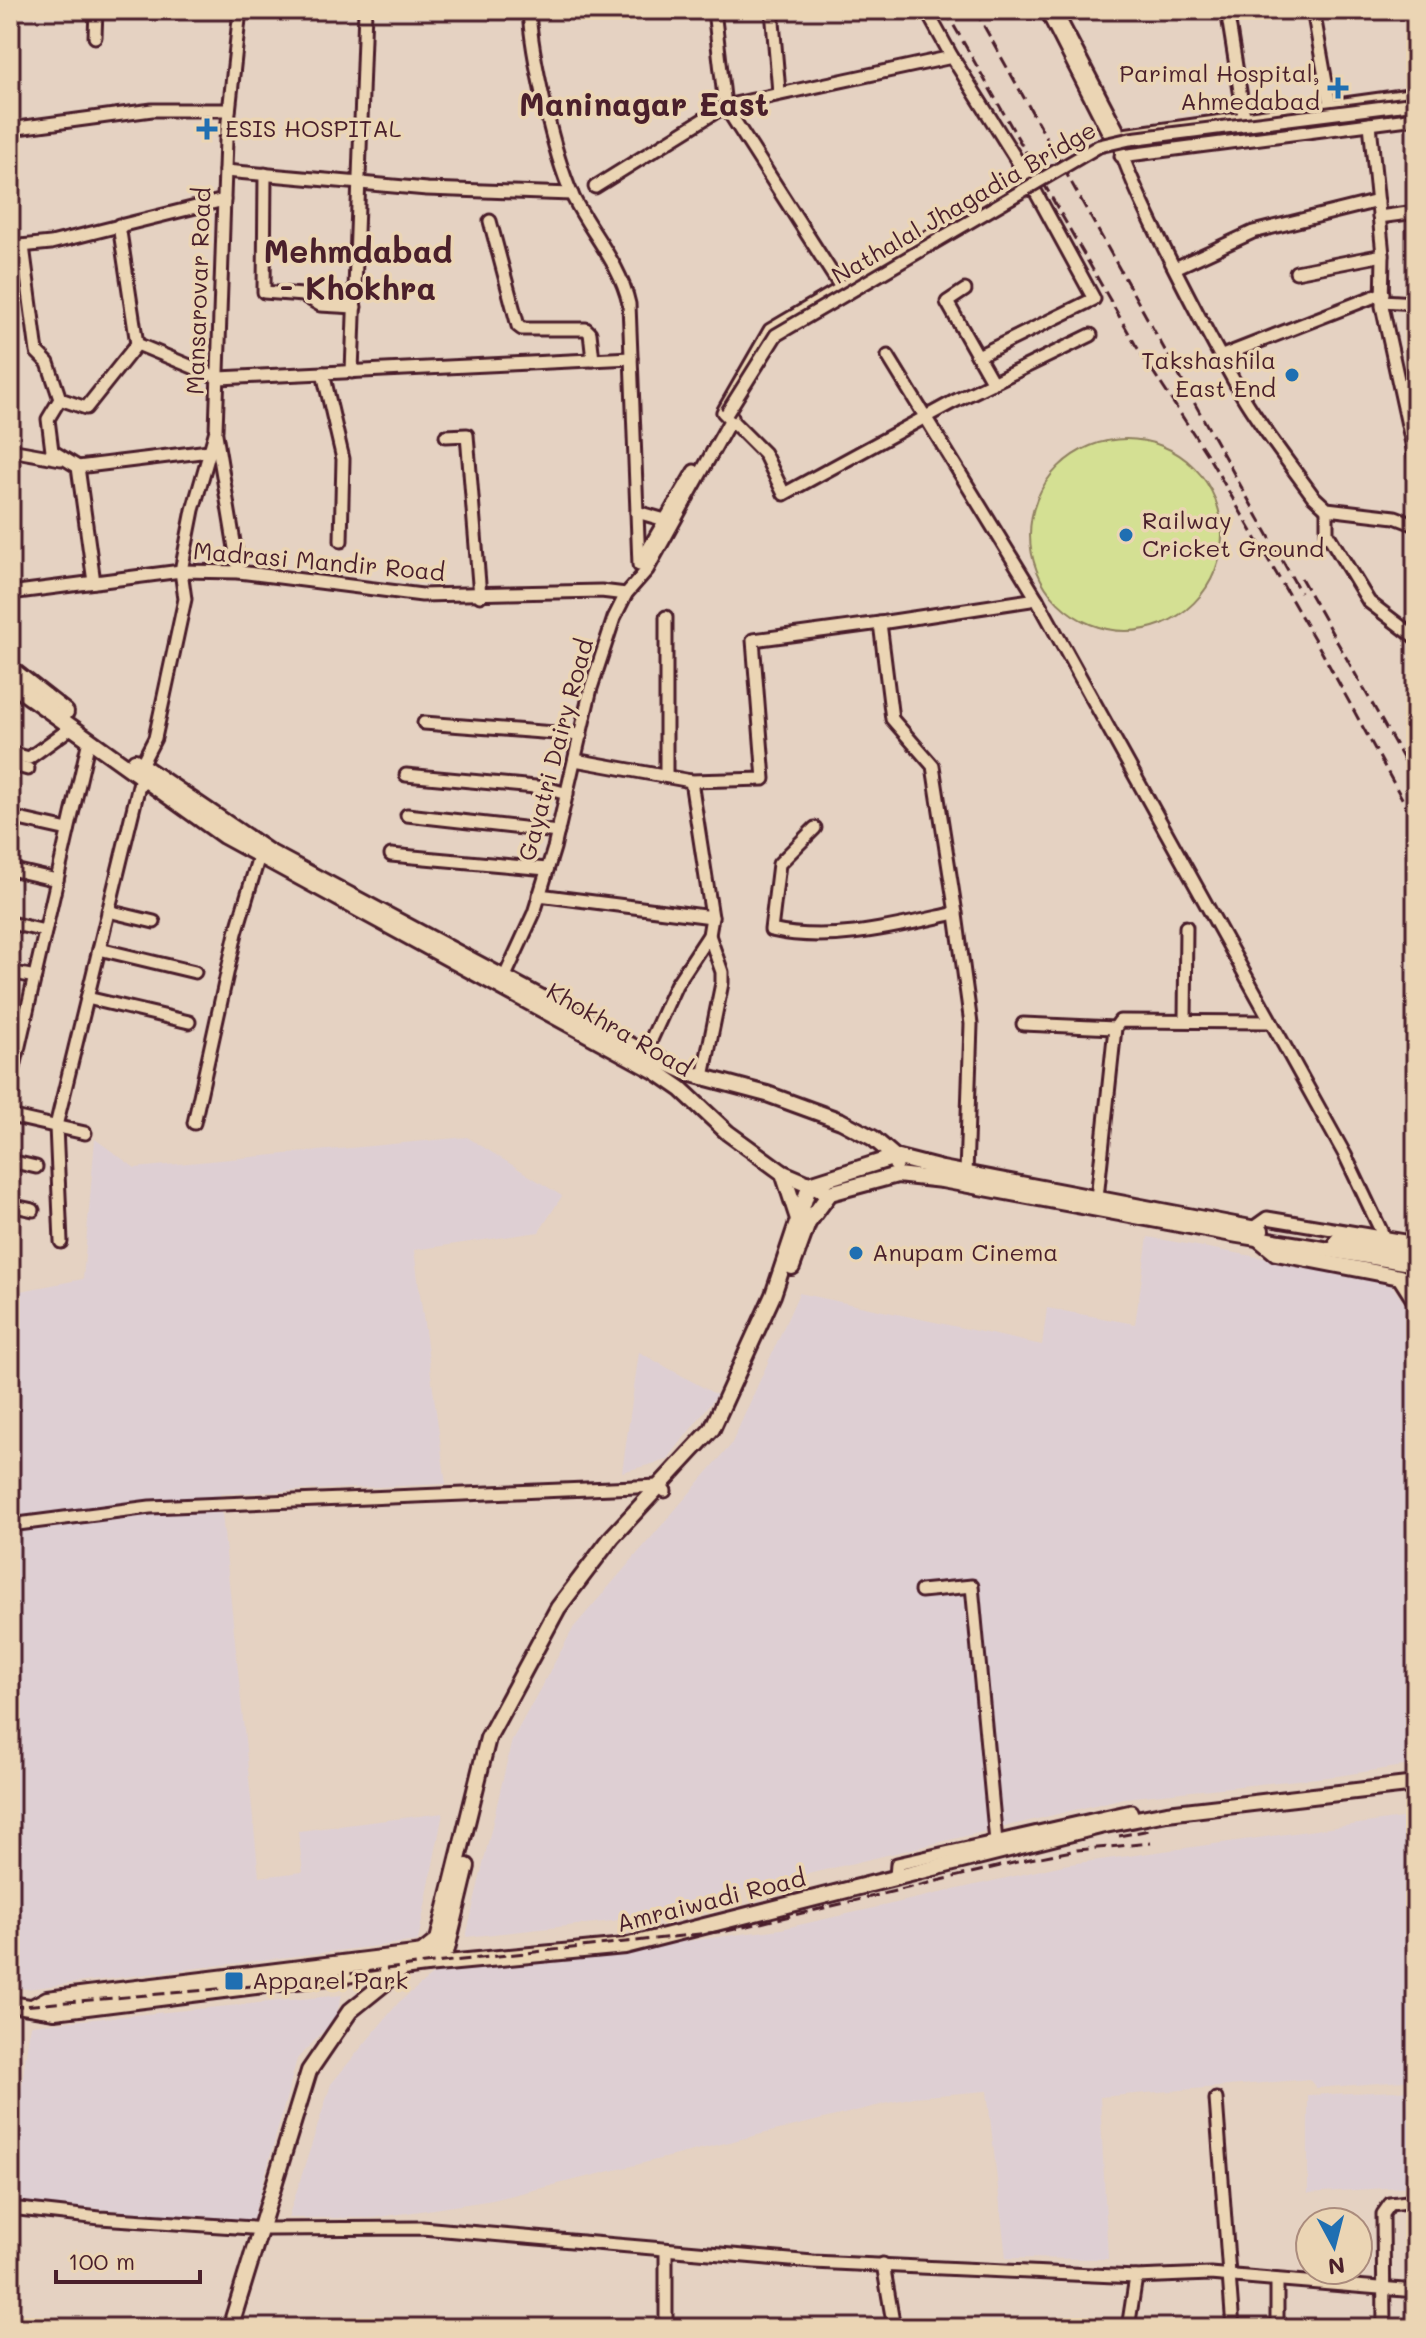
<svg xmlns="http://www.w3.org/2000/svg" width="1426" height="2338" viewBox="0 0 1426 2338" font-family="Mali,sans-serif">
<style>
.built{fill:#decfd3}
.green{fill:#d4e093;stroke:#8f805f;stroke-width:2}
.lines{fill:none;stroke-linecap:round;stroke-linejoin:round}
.minor-casing{stroke:#4a1f2b;stroke-width:17}
.major-casing{stroke:#4a1f2b;stroke-width:20}
.minor{stroke:#ebd5b4;stroke-width:11}
.major{stroke:#ebd5b4;stroke-width:14}
.rail{stroke:#4a1f2b;stroke-width:3;stroke-dasharray:12 6;stroke-linecap:butt}
.minor-bridge-casing{stroke:#4a1f2b;stroke-width:17;stroke-linecap:butt}
.minor-bridge{stroke:#ebd5b4;stroke-width:11}
.poi-dot{fill:#1f6fb2;stroke:#ebd5b4;stroke-width:3}
.labels{text-anchor:middle;stroke-width:7;stroke-linejoin:round;paint-order:stroke}
.poi-label{font-size:24px;fill:#4a1f2b;stroke:#ebd5b4;text-anchor:start}
.street-label{font-size:24px;fill:#4a1f2b;stroke:#ebd5b4}
.district-label{font-size:32px;font-weight:bold;fill:#4a1f2b;stroke:#ebd5b4}
</style>
<rect width="100%" height="100%" fill="#e5d2c2"/>
<filter id="ink" filterUnits="userSpaceOnUse"><feTurbulence type="fractalNoise" baseFrequency=".0125" numOctaves="2"/><feDisplacementMap in="SourceGraphic" scale="16" xChannelSelector="R" yChannelSelector="G"/><feConvolveMatrix kernelMatrix="1 2 1 2 8 2 1 2 1" color-interpolation-filters="sRGB"/></filter>
<g filter="url(#ink)">
<g class="built">
<path d="M467 1137 562 1196 539 1232 414 1250 446 1484 220 1494 259 1877 303 1872 298 1831 443 1813 418 1941 26 1989 10 1985V1293L83 1279 95 1139 135 1168Z"/>
<path d="M1148 1237 1389 1281 1416 1320V1764L1337 1776 1124 1798 613 1921 466 1937 512 1740 574 1627 731 1445 799 1293 1042 1345 1047 1308 1135 1324Z"/>
<path d="M639 1352 717 1395 667 1460 622 1472Z"/>
<path d="M1416 1816V2080L1316 2088 1309 2079 1100 2097 1108 2259 1006 2258 987 2091 913 2097 493 2200 374 2218H288L331 2084 399 2002 435 1973 781 1929 1063 1865Z"/>
<path d="M342 1995 335 2019 297 2059 252 2223 10 2201V2172L30 2025Z"/>
<path d="M1416 2090V2186L1308 2193V2095Z"/>
</g>
<circle class="green" cx="1126" cy="535" r="96"/>
<g class="lines">
<defs>
<g id="minor">
<path d="M529 10C531 55 554 155 572 195 590 232 620 263 629 304L639 565"/>
<path d="M772 10 779 92"/>
<path d="M1046 10 1108 132 1115 136"/>
<path d="M1055 10 1117 129C1110 155 1222 360 1242 395 1263 430 1289 463 1313 496L1327 509 1395 517 1416 525"/>
<path d="M1227 10 1244 116"/>
<path d="M1313 10 1330 105"/>
<path d="M95 37 96 10"/>
<path d="M952 57 1028 178 770 330 723 412 764 453 784 494 953 402 1091 335"/>
<path d="M1370 124 1383 255 1382 306 1416 462"/>
<path d="M10 129 152 110H229"/>
<path d="M1123 135 1416 94"/>
<path d="M1121 156 1416 118"/>
<path d="M225 171 427 189 572 194"/>
<path d="M265 174 264 292 303 295 320 305 355 307"/>
<path d="M595 187 725 106 714 10"/>
<path d="M1379 217 1416 212"/>
<path d="M490 221 518 326 522 329H586L590 333 593 360"/>
<path d="M119 225 137 344"/>
<path d="M23 246 37 352 48 363 60 399 86 408 137 344 219 378 631 358"/>
<path d="M10 247 51 243 224 200"/>
<path d="M1175 268 1253 232 1378 201"/>
<path d="M1296 272 1383 255"/>
<path d="M842 289 725 106 952 57 926 10"/>
<path d="M965 290 947 302 993 383"/>
<path d="M1382 301 1416 303"/>
<path d="M888 356 1037 599"/>
<path d="M978 356 1094 299 1028 178"/>
<path d="M1222 356 1383 293"/>
<path d="M352 372 365 10"/>
<path d="M323 373 343 459 341 541"/>
<path d="M60 399 48 419 52 451 78 467 94 582"/>
<path d="M216 434 239 572"/>
<path d="M446 436 467 435 480 596"/>
<path d="M10 450 61 459"/>
<path d="M78 467 209 451"/>
<path d="M1327 509V533L1369 602 1416 638"/>
<path d="M637 512 665 520"/>
<path d="M640 563 694 471"/>
<path d="M10 593 181 571 239 572 422 595 601 591 626 594"/>
<path d="M666 617V776"/>
<path d="M880 623 1037 599 1345 1155 1382 1233"/>
<path d="M424 723 581 735"/>
<path d="M10 753 29 758 72 727"/>
<path d="M575 760 691 781 764 779 753 640 880 623 892 719 933 766 955 907 971 1024 966 1174"/>
<path d="M10 764 28 769"/>
<path d="M141 765 155 738 185 599 181 571 193 510 216 430 226 140 240 10"/>
<path d="M406 775 546 788 567 794"/>
<path d="M407 815 558 832"/>
<path d="M10 817 68 830"/>
<path d="M815 828 779 864 771 930C832 944 897 926 956 913"/>
<path d="M391 855 547 869"/>
<path d="M10 869 57 880"/>
<path d="M539 895 712 917 691 781"/>
<path d="M108 911 154 922"/>
<path d="M10 923 45 931"/>
<path d="M99 949 195 972"/>
<path d="M10 972 35 977"/>
<path d="M501 985 534 913 554 848 591 688 614 618 626 594 647 570 732 417"/>
<path d="M87 998 189 1022"/>
<path d="M1185 1019 1186 927"/>
<path d="M10 1021 24 1024"/>
<path d="M1023 1024 1115 1028"/>
<path d="M645 1053 676 985 709 935 712 917"/>
<path d="M703 1077 722 983V972L709 935"/>
<path d="M10 1085 89 740"/>
<path d="M10 1116 85 1133"/>
<path d="M194 1123 236 933 259 856"/>
<path d="M10 1161 36 1167"/>
<path d="M1097 1198 1115 1028 1120 1021 1271 1022"/>
<path d="M10 1205 33 1210"/>
<path d="M1253 1228 1267 1218 1416 1243"/>
<path d="M61 1242 56 1126 141 777"/>
<path d="M10 1525 150 1507 660 1486 665 1491"/>
<path d="M921 1591 972 1586 996 1842"/>
<path d="M896 1877 897 1864 1131 1811 1134 1819"/>
<path d="M1216 2099 1233 2328"/>
<path d="M10 2208 100 2218 267 2229 422 2228 813 2262 1136 2277"/>
<path d="M666 2251V2328"/>
<path d="M883 2264 894 2328"/>
<path d="M1277 2280V2328"/>
<path d="M1128 2328 1136 2277 1210 2274 1416 2291"/>
<path d="M1384 2328 1383 2214 1390 2204 1416 2201"/>
</g>
<g id="major">
<path d="M10 668 66 712"/>
<path d="M10 683 224 836 655 1071 681 1089 728 1133 783 1173 830 1193 897 1175 942 1180 1238 1235 1416 1264"/>
<path d="M135 761 269 852 645 1053 688 1073 767 1094 841 1121 873 1138 895 1157 942 1169 1261 1230"/>
<path d="M783 1173 798 1219"/>
<path d="M1259 1239 1276 1253 1400 1277 1416 1302"/>
<path d="M1337 1241 1416 1253"/>
<path d="M792 1267 808 1223 830 1193"/>
<path d="M426 1965 447 1949 467 1866"/>
<path d="M10 2004 55 2011 426 1965 625 1946 1100 1826 1167 1813 1416 1784"/>
<path d="M34 2006 47 1999 423 1953"/>
<path d="M230 2328 309 2071 350 2011 438 1940 488 1738 558 1608 612 1537 712 1429 773 1295 810 1184 895 1157 896 1164"/>
<path d="M606 2328H631"/>
</g>
</defs>
<use href="#minor" class="minor-casing"/>
<use href="#major" class="major-casing"/>
<use href="#minor" class="minor"/>
<use href="#major" class="major"/>
<g class="rail">
<path d="M945 10 1135 344 1208 456 1319 647 1416 824"/>
<path d="M975 10 1300 592"/>
<path d="M1301 578 1416 781"/>
<path d="M1119 1836 1150 1830"/>
<path d="M10 2007 275 1984 416 1965 727 1931 1030 1859 1077 1850 1151 1843"/>
</g>
<defs>
<path id="minor-bridge" d="M727 413 776 335 1099 146 1130 139 1416 103"/>
</defs>
<use href="#minor-bridge" class="minor-bridge-casing"/>
<use href="#minor-bridge" class="minor-bridge"/>
</g>
</g>
<g class="poi-dot">
<path d="M1334 76h8v8h8v8h-8v8h-8v-8h-8v-8h8z"/>
<path d="M203 117h8v8h8v8h-8v8h-8v-8h-8v-8h8z"/>
<circle cx="1292" cy="375" r="8"/>
<circle cx="1126" cy="535" r="8"/>
<circle cx="856" cy="1253" r="8"/>
<rect x="224" y="1971" width="20" height="20" rx="4"/>
</g>
<g class="labels">
<g class="poi-label">
<text x="1320" y="82" text-anchor="end">Parimal Hospital,<tspan x="1320" dy="28">Ahmedabad</tspan></text>
<text x="225" y="137">ESIS HOSPITAL</text>
<text x="1276" y="369" text-anchor="end">Takshashila<tspan x="1276" dy="28">East End</tspan></text>
<text x="1142" y="529">Railway<tspan x="1142" dy="28">Cricket Ground</tspan></text>
<text x="872" y="1261">Anupam Cinema</text>
<text x="252" y="1989">Apparel Park</text>
</g>
<g class="street-label">
<text transform="translate(964 203) rotate(-30)" y="8">Nathalal Jhagadia Bridge</text>
<text transform="translate(199 291) rotate(-88)" y="8">Mansarovar Road</text>
<text transform="translate(319 562) rotate(5)" y="8">Madrasi Mandir Road</text>
<text transform="translate(556 750) rotate(-75)" y="8">Gayatri Dairy Road</text>
<text transform="translate(619 1030) rotate(30)" y="8">Khokhra Road</text>
<text transform="translate(711 1901) rotate(-14)" y="8">Amraiwadi Road</text>
</g>
<g class="district-label">
<text x="644" y="116">Maninagar East</text>
<text x="358" y="263">Mehmdabad<tspan x="358" dy="37">- Khokhra</tspan></text>
</g>
</g>
<rect width="1426" height="2338" fill="none" stroke="#ebd5b4" stroke-width="40"/>
<rect x="20" y="20" width="1386" height="2298" fill="none" stroke="#4a1f2b" stroke-width="3" filter="url(#ink)"/>
<g transform="translate(1334 2246) rotate(173)"><circle r="38" fill="#ebd5b4" stroke="#ab8c7d" stroke-width="2"/>
<path d="M0-6L14 30L0 20L-14 30Z" fill="#1f6fb2"/>
<text y="-12" font-size="22" font-weight="bold" text-anchor="middle" fill="#4a1f2b">N</text>
</g>
<path d="M56 2270v12h144v-12" fill="none" stroke="#4a1f2b" stroke-width="4"/>
<text x="68" y="2270" font-size="24" fill="#4a1f2b" stroke="#ebd5b4" stroke-width="6" paint-order="stroke">100 m</text>
</svg>
